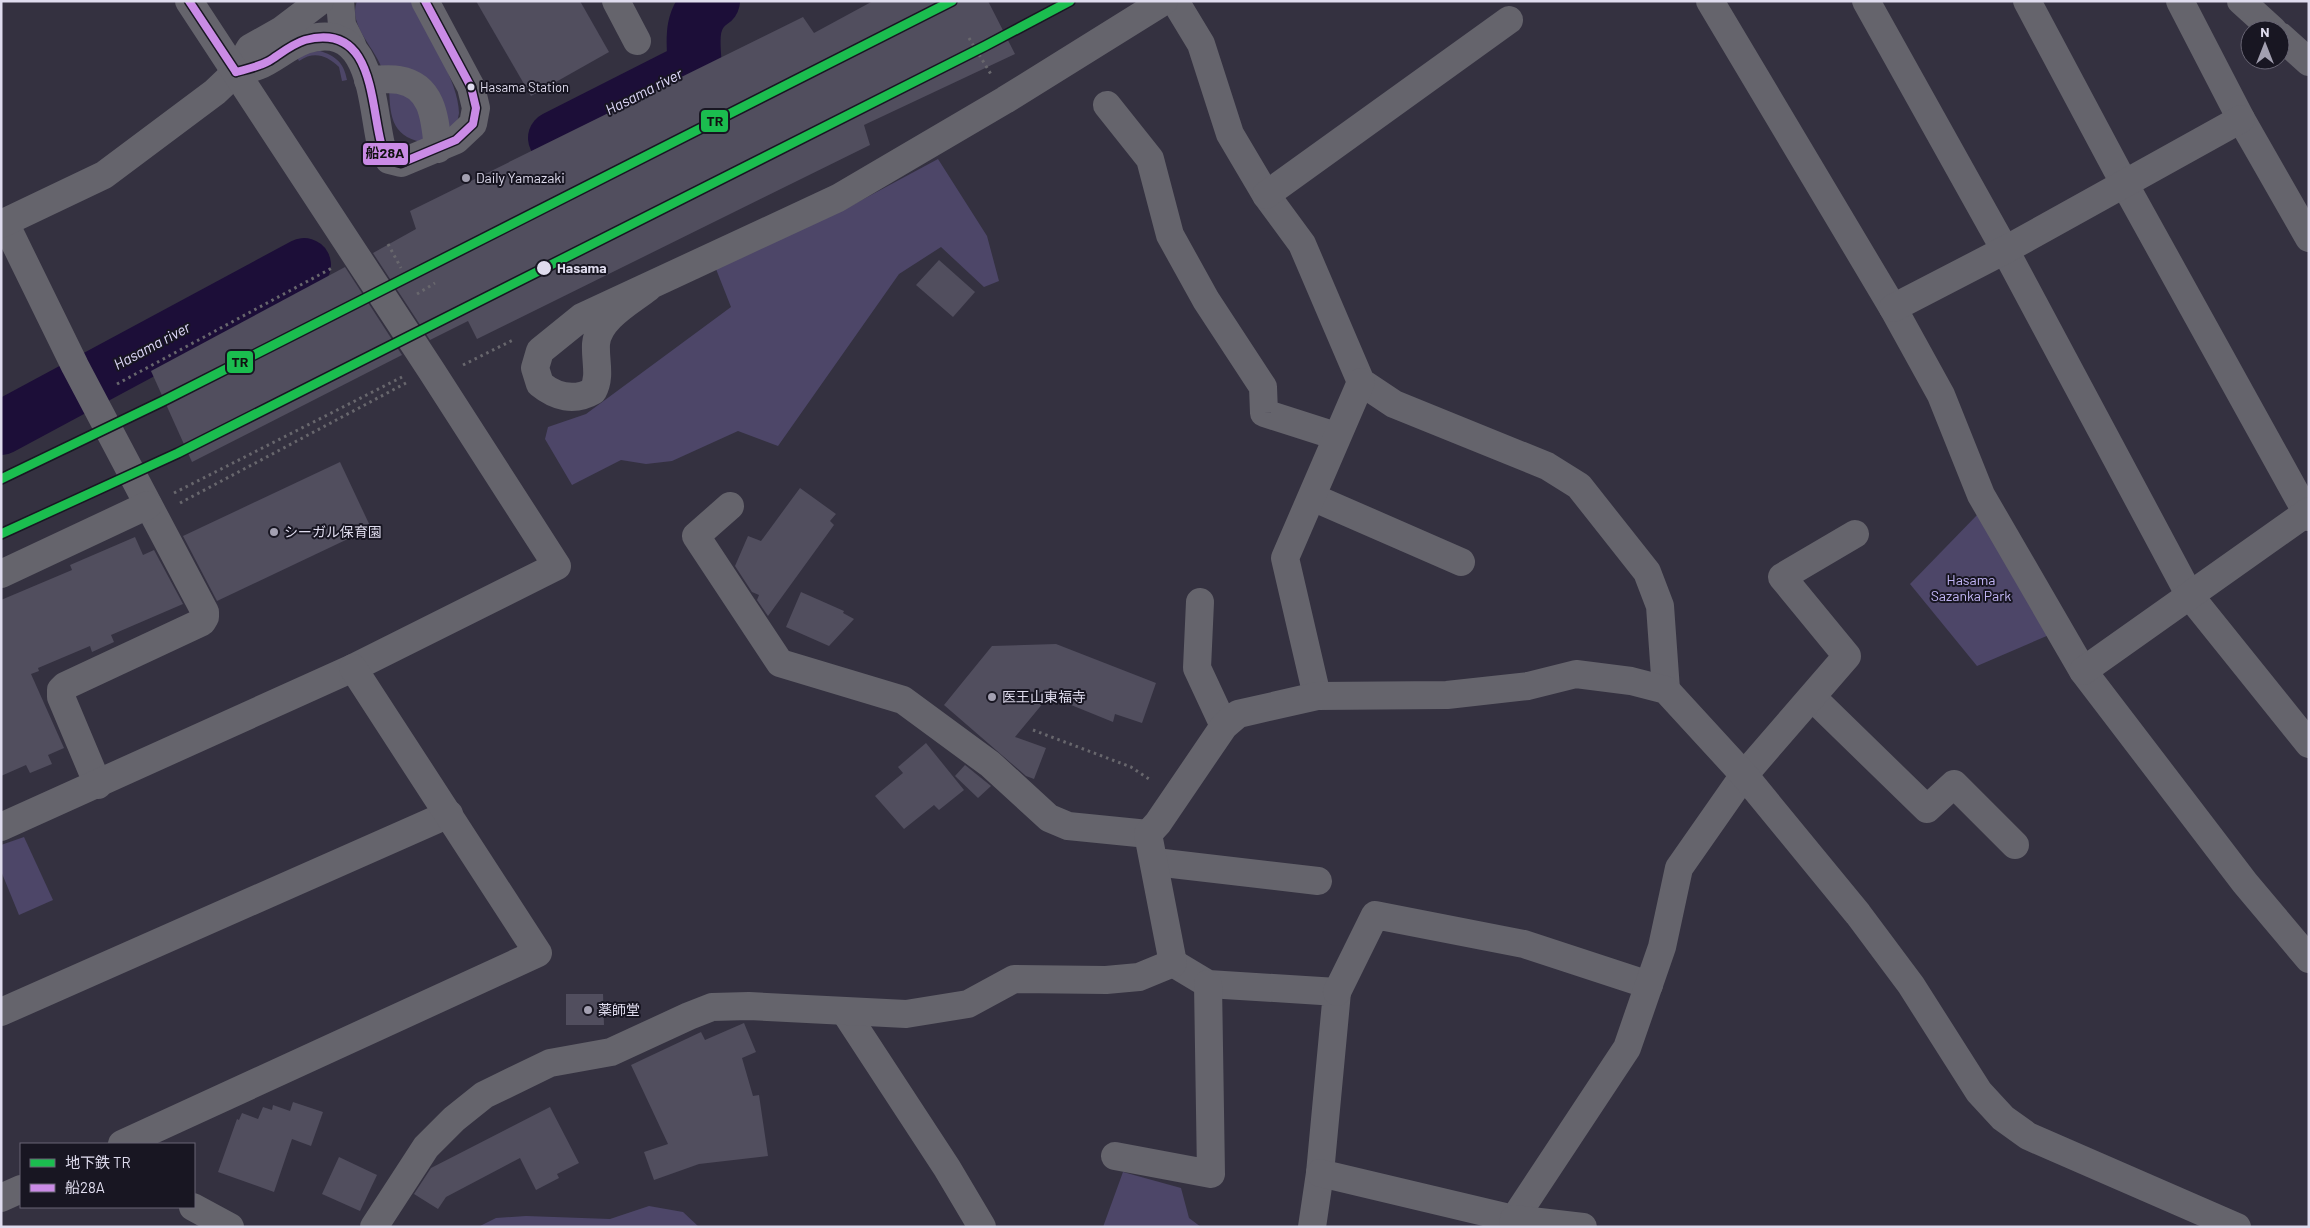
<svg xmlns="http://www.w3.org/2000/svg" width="2310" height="1228" viewBox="0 0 2310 1228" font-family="Barlow,'Noto Sans JP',sans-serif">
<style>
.green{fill:#4d4668}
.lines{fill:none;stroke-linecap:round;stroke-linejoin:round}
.river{stroke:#1c0e38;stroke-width:54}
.building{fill:#514e5e}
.path{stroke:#68676d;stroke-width:3;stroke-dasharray:2.5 4;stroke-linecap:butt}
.minor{stroke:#65646c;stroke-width:28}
.bus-1-casing{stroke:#181622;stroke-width:11}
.bus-1{stroke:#ca8be6;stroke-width:8}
.metro-1-casing{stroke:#181622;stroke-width:12}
.metro-1{stroke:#1bbd4f;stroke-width:9}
.bus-dot{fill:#dfdcee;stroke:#181622;stroke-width:2}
.poi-dot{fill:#a3a0b1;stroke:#181622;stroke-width:2}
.labels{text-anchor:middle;stroke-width:4;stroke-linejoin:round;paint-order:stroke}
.bus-label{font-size:13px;fill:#dfdcee;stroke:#181622;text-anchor:start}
.poi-label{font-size:14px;fill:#dfdcee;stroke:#181622;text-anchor:start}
.stop-label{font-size:14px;font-weight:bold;fill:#dfdcee;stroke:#181622;text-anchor:start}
.park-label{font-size:14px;fill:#c3b7f7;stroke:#181622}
.water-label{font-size:15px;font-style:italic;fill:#e0dafb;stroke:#181622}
.line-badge{stroke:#181622;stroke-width:2}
.pale-badge-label{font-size:14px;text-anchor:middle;font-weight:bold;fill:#111}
</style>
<rect width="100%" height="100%" fill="#343140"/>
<g class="green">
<path d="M357 1H411C425 29 459 82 459 113 458 120 456 125 452 131L383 72C378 50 347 26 357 1Z"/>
<path d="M320 51C336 56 344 63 347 80L342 81 339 67C326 55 314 51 299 61L297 57 305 52Z"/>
<path d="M389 86H401L430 118 422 142C390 136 390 113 389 86Z"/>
<path d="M938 159 987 236 999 281 984 287 941 247 899 274 778 446 738 431 672 461 646 464 621 460 572 485 545 439 548 427 586 414 731 307 716 269 845 209Z"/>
<path d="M1979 513 2049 635 1977 666 1910 584Z"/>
<path d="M24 837 53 900 19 915 1 871V845Z"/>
<path d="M1123 1172 1181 1188 1189 1218 1201 1227H1103Z"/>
<path d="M649 1206 683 1212 699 1227H478L496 1218 526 1216 610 1219Z"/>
</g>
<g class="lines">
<g class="river">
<path d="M555 138 695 67C693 42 689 16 713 1"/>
<path d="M1 428 304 265"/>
</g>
</g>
<g class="building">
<path d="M476 1H580L609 52 531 96Z"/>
<path d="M873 1H988L1015 54 864 125 870 145 477 339 468 321 430 340 373 253 416 229 410 211 803 17 814 33Z"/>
<path d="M939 260 975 292 953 317 916 285Z"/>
<path d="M345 267 402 355 192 462 151 371Z"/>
<path d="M340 462 371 528 217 601 183 536Z"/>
<path d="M800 488 836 514 830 521 834 525 768 616 757 600 759 595 752 592 735 566 748 536 761 541Z"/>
<path d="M135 537 143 555 154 550 183 604 111 635 114 642 92 652 90 646 38 668 39 671 31 674 64 748 48 755 52 764 30 773 26 765 1 776V600L72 570 70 565Z"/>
<path d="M801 592 844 611 843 613 854 619 829 646 786 627Z"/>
<path d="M1056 644 1156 683 1142 723 1115 714 1113 722 1049 696 1015 737 1046 748 1034 779 1026 776 944 705 992 646Z"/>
<path d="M926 743 964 790 939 810 934 805 904 829 875 796 903 773 898 767Z"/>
<path d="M965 765 991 786 978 798 955 776Z"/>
<path d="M566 994H603L604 1025H566Z"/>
<path d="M744 1023 756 1052 742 1058 753 1096 759 1095 768 1156 699 1164 654 1180 644 1152 668 1144 631 1065 701 1032 705 1040Z"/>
<path d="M293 1102 323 1112 311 1146 292 1139 274 1192 218 1172 237 1119 239 1120 242 1113 258 1119 263 1107 272 1110 273 1105 290 1111Z"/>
<path d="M550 1107 579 1163 557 1174 559 1178 536 1190 520 1158 446 1197 438 1209 414 1194 431 1168Z"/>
<path d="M339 1157 377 1175 360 1211 322 1194Z"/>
</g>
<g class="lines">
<g class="path">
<path d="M969 38 992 76"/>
<path d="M388 244 401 268"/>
<path d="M417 294 435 283"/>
<path d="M463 365 513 340"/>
<path d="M117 384 332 268"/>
<path d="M174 493 402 377"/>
<path d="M180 503 406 383"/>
<path d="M1033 730 1131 767 1152 781"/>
</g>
<g class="minor">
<path d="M340 1 342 25 352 45"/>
<path d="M616 1 637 41"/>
<path d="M1175 1 1201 44 1230 134 1266 195 1302 244 1361 382 1394 404 1547 466 1579 486 1647 572 1660 606 1666 690"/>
<path d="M1710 1 1893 308 1941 395 1981 495 2083 671 2245 883 2309 959"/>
<path d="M1866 1 2005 250 2190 596 2309 744"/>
<path d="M2027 1 2124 183 2309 517"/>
<path d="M2180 1 2241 119 2309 238"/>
<path d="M2241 1 2273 30"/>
<path d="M2280 36 2309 62"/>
<path d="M236 72C243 70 251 69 258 66 275 59 288 46 305 40 372 19 371 101 381 145L389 160 401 163 456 140 473 124 476 108 471 87 425 1"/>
<path d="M368 80C378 80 389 78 399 80 434 86 435 121 438 149"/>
<path d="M1107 105 1150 159 1170 235 1206 300 1263 387 1264 413 1336 436"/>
<path d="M1266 195 1509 20"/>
<path d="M5 223 75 366 205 612V617L202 622 65 686 61 690V697L98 785"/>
<path d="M1 224 104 175 215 92 236 72 250 48 282 30 320 1"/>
<path d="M648 288C630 302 598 319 596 344 595 361 601 376 593 391 574 402 556 397 540 384L535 368 540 351 582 317 838 198 1005 100 1164 1"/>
<path d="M1893 308 2005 250 2241 119"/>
<path d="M1312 497 1461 562"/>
<path d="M730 506 696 536 780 663 903 700 990 764 1049 818 1068 826 1148 834"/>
<path d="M1 574 148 505"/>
<path d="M1200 602 1197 668 1224 726"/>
<path d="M2083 671 2309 511"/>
<path d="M1317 696 1285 558 1361 382"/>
<path d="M1813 698 1927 809 1954 784 2015 845"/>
<path d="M1 827 353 668 557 566 431 370 189 1"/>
<path d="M1155 862 1318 881"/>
<path d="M1173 963 1208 984 1337 992 1320 1173 1312 1227"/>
<path d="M1337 992 1375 915 1524 944 1649 985"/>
<path d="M1 1012 449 814"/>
<path d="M845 1012 947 1168 982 1227"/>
<path d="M122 1144 538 953 353 668"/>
<path d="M1115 1156 1211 1174 1208 984"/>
<path d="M1320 1173 1514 1219 1627 1048 1662 947 1679 868 1744 775 1847 656 1782 577 1855 534"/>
<path d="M1 1198 21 1189"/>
<path d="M193 1207 230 1227"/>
<path d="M374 1227 426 1147 454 1119 484 1095 550 1063 611 1052 689 1016 712 1007 749 1006 906 1014 968 1004 1014 979 1106 980 1139 977 1173 963 1148 834 1158 823 1224 726 1238 714 1317 696 1447 695 1528 686 1576 674 1631 681 1666 690 1744 775 1858 914 1911 985 1979 1092 2003 1118 2028 1136 2237 1227"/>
<path d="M1513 1227 1514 1219 1583 1227"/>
</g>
<defs>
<g id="bus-1">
<path d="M189 1 236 72"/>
<path d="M236 72C247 69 258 67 269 61 280 54 292 44 305 40 373 22 370 100 381 143 382 149 386 155 389 160L401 163 456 140 473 124 476 108 471 87 425 1"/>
</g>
</defs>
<use href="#bus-1" class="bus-1-casing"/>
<use href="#bus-1" class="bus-1"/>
<defs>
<g id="metro-1">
<path d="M1 479 163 401 952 1"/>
<path d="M1 534 178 453 985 46 1070 1"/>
</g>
</defs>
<use href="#metro-1" class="metro-1-casing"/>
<use href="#metro-1" class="metro-1"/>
</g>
<g class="bus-dot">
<circle cx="471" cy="87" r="4.5"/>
<circle cx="544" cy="268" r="8"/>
</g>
<g class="poi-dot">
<circle cx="466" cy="178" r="5"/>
<circle cx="274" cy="532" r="5"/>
<circle cx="992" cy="697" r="5"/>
<circle cx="588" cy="1010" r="5"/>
</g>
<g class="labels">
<g class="bus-label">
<text x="480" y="92">Hasama Station</text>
</g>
<g class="poi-label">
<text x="476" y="183">Daily Yamazaki</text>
<text x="284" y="537">シーガル保育園</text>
<text x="1002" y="702">医王山東福寺</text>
<text x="598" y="1015">薬師堂</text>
</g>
<g class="stop-label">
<text x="557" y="273">Hasama</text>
</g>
<g class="park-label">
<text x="1971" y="585">Hasama<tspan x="1971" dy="16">Sazanka Park</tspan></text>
</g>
<g class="water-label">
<text transform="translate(644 92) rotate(-27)" y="5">Hasama river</text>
<text transform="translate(152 346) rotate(-28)" y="5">Hasama river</text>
</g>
</g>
<g class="line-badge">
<rect x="700" y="109" width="29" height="24" rx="5" fill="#1bbd4f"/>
<rect x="362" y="142" width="47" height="24" rx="5" fill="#ca8be6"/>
<rect x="226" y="350" width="28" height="24" rx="5" fill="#1bbd4f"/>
</g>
<g class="pale-badge-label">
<text x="715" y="126">TR</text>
<text x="385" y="158">船28A</text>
<text x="240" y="367">TR</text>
</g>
<rect width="2310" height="1228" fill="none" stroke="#dfdcee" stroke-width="5"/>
<rect x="20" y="1143" width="175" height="65" fill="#181622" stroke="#686574"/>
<rect x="30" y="1159" width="25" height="8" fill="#1bbd4f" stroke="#686574"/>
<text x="65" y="1168" font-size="15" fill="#dfdcee">地下鉄 TR</text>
<rect x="30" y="1184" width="25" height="8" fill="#ca8be6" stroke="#686574"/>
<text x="65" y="1193" font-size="15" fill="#dfdcee">船28A</text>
<g transform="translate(2265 45)"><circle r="24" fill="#181622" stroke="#686574"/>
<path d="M0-4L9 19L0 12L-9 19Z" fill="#a3a0b1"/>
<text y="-8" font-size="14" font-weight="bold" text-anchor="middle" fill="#dfdcee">N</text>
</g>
</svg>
